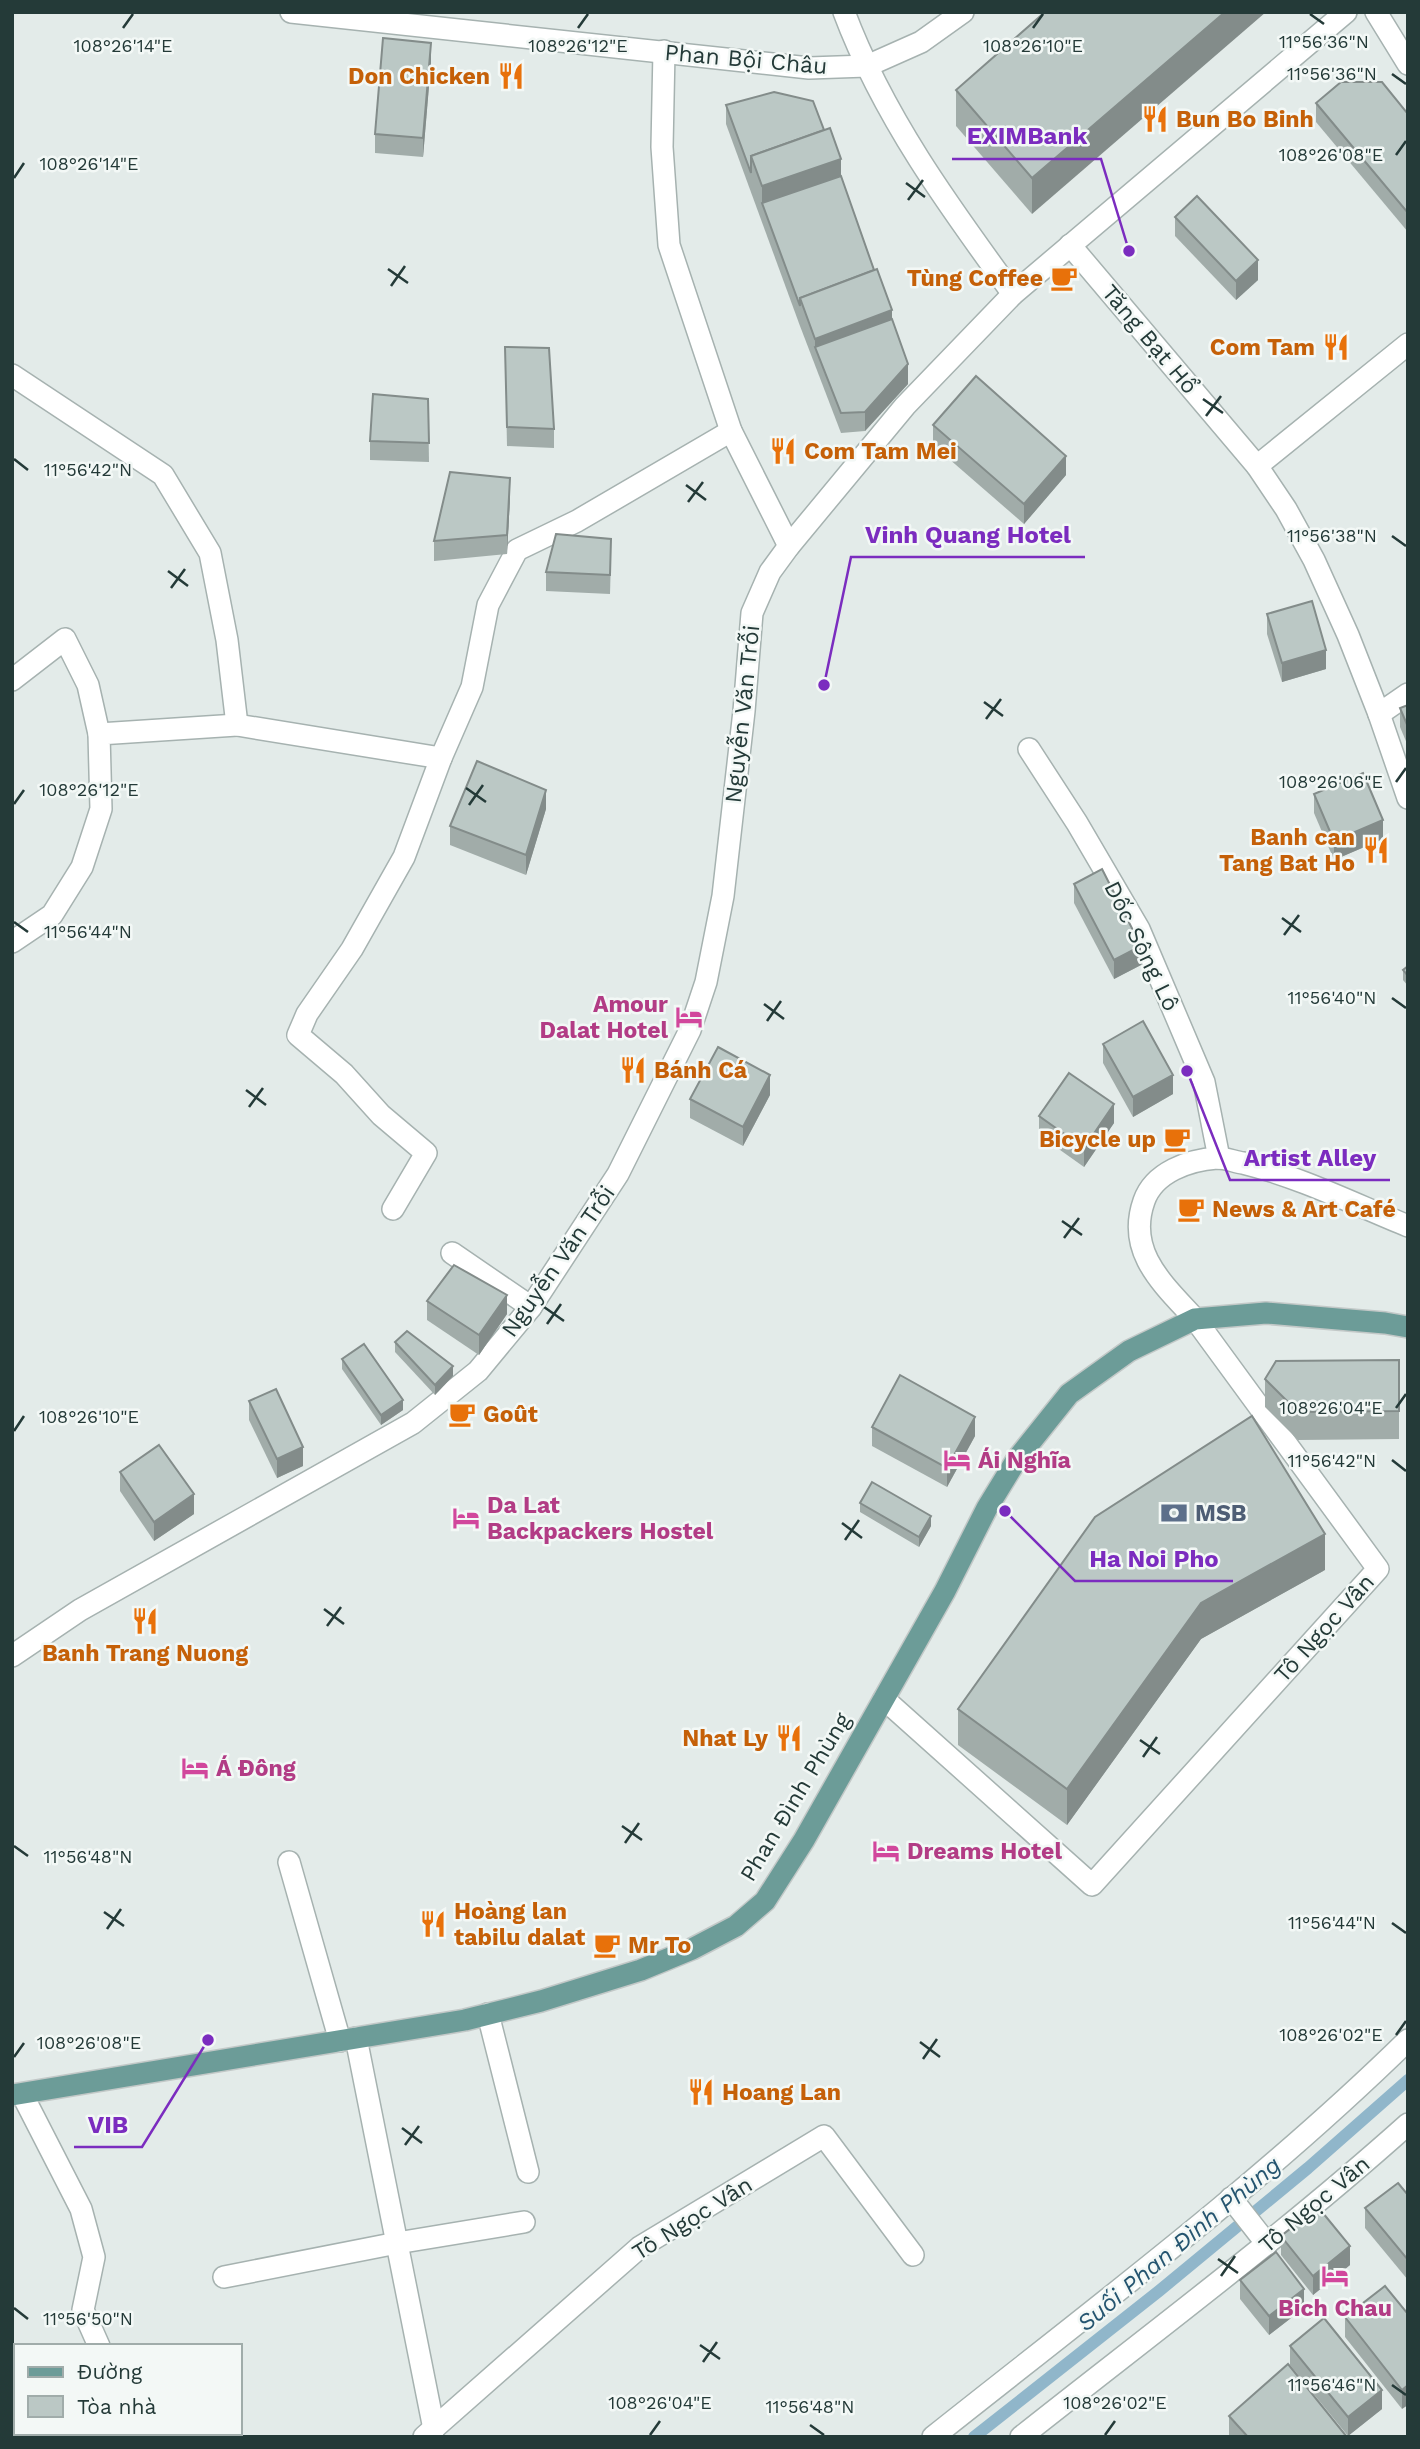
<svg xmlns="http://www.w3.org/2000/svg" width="1420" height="2449" viewBox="0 0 1420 2449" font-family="'Work Sans',sans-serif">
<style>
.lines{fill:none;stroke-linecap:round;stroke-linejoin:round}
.stream{stroke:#90b6ca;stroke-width:12}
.minor-casing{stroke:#a6b2b0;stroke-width:24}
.major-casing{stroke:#c2c8c7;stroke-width:24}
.minor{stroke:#fff;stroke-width:21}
.major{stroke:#6c9c98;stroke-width:21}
.wall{fill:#a1aca9}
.shaded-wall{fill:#838c8a}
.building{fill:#bbc8c5;stroke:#838c8a;stroke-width:2}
.ticks{fill:none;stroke:#243a38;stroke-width:2.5}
.labels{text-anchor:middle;stroke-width:5;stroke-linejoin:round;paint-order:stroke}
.street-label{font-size:23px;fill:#243a38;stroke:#f3f8f6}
.food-label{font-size:23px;font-weight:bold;fill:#c56008;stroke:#f3f8f6;text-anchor:start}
.hotel-label{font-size:23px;font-weight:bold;fill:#b23c85;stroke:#f3f8f6;text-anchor:start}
.service-label{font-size:23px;font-weight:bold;fill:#4e5e75;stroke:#f3f8f6;text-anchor:start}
.water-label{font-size:24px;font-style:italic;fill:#255570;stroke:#f3f8f6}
.ticks-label{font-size:18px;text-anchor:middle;fill:#243a38;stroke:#f3f8f6;stroke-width:5;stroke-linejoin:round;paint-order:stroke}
.leader{fill:none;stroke:#7b2cbf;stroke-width:2.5}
.callout-dot{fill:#7b2cbf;stroke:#f3f8f6;stroke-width:2.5}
.callout-label{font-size:24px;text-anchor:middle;font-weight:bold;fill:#7b2cbf;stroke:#f3f8f6;stroke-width:5;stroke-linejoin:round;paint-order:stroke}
</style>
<rect width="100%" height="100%" fill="#e3ebe9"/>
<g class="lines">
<path class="stream" d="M974 2437 1159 2291 1308 2168 1408 2080"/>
<defs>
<g id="minor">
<path d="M291 12 809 68 867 66 921 42 963 12"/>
<path d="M844 12C883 116 948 205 1013 294"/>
<path d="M1376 12 1408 64"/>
<path d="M664 51 662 147 669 245 731 431 789 546"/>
<path d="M1070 245 1257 466 1286 509 1314 560 1348 635 1379 714 1408 798"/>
<path d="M12 375 163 475 210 553 227 640 237 725 441 758"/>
<path d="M1257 466 1408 344"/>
<path d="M12 680 65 639 88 685 99 734"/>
<path d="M1379 714 1408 694"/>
<path d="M1029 749 1077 823 1139 929 1204 1082 1219 1158"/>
<path d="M12 942 52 915 82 867 101 809 99 734 237 725"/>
<path d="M393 1209 426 1153 381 1115 344 1074 298 1035 307 1014 352 949 404 857 441 758 472 687 488 605 517 550 577 521 731 431"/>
<path d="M452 1253 531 1307"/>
<path d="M12 1656 80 1610 413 1423 478 1371 531 1307 618 1174 690 1030 706 982 723 896 744 711 752 613 770 572 789 546 905 406 1013 294 1346 12"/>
<path d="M884 1699 1092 1885 1378 1569 1195 1319C1163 1284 1126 1252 1144 1201 1154 1172 1189 1160 1217 1158 1226 1158 1235 1162 1243 1163 1300 1177 1354 1204 1408 1226"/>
<path d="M289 1862 340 2041"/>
<path d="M488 2014 528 2172"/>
<path d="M356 2038 434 2429"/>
<path d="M22 2094 81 2209 94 2257 83 2310 99 2346"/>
<path d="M1231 2198 1267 2244"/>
<path d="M224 2277 397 2243 524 2222"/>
<path d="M134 2433 135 2437"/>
<path d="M424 2437 640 2247 824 2136 913 2255"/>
<path d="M933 2437C1094 2309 1261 2184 1408 2040"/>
<path d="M1021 2437C1151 2334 1284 2235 1408 2124"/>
</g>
<path id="major" d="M12 2095 465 2020 541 2001 641 1970 692 1949 736 1926 765 1901 804 1840 945 1591 987 1508 1017 1459 1069 1394 1129 1351 1195 1319 1266 1313 1385 1323 1408 1327"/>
</defs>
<use href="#minor" class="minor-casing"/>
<use href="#major" class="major-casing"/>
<use href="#minor" class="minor"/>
<use href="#major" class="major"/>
</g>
<g class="wall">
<path d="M1045 12 1032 214 956 126V90Z"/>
<path d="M431 62 423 157 375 153V134Z"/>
<path d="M1316 103 1408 114V232L1316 122Z"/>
<path d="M726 105 841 176 892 319 908 384 865 431 841 433 800 326 726 124Z"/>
<path d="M1175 217 1258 280 1236 300 1175 236Z"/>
<path d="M505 347 554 429V448L507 446Z"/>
<path d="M428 399 429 462 370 460V441Z"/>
<path d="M933 425 1066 475 1024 524 933 445Z"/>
<path d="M510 497 507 554 434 561V541Z"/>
<path d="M611 558 610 594 546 591V572Z"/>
<path d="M1267 614 1326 669 1282 682 1267 634Z"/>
<path d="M1408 705V746L1400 727V708Z"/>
<path d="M1314 794 1383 839 1334 860 1314 813Z"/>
<path d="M546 809 526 875 450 845V826Z"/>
<path d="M1074 884 1141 965 1114 979 1074 903Z"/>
<path d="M1408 966V986L1403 980V970Z"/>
<path d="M1103 1044 1173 1094 1133 1117 1103 1063Z"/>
<path d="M770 1095 743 1146 690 1118V1099Z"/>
<path d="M1039 1116 1114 1123 1084 1167 1039 1135Z"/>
<path d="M427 1301 507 1314 479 1355 427 1320Z"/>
<path d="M395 1342 453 1376 435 1395 395 1352Z"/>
<path d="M342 1359 403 1410 381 1425 342 1369Z"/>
<path d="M1399 1360V1439L1298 1440 1265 1407V1379Z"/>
<path d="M249 1401 303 1466 277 1478 249 1420Z"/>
<path d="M872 1427 975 1436 947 1487 872 1446Z"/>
<path d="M120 1472 194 1514 154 1541 120 1491Z"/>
<path d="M860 1503 931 1526 919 1547 860 1512Z"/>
<path d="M1325 1570 1201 1639 1067 1825 958 1745V1709Z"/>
<path d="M1408 2195V2280L1365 2228V2208Z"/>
<path d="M1281 2236 1350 2265 1313 2295 1281 2255Z"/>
<path d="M1240 2280 1304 2308 1269 2335 1240 2299Z"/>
<path d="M1408 2314 1402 2409 1345 2337V2317Z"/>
<path d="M1290 2346 1382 2409 1348 2436 1290 2365Z"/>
<path d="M1229 2416 1347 2437H1231L1229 2435Z"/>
</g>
<g class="shaded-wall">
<path d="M1225 12H1266L1032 214V178Z"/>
<path d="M431 43V62L423 157V138Z"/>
<path d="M841 159V195L762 203V222V186Z"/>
<path d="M1258 260V280L1236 300V281Z"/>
<path d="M892 310V338L815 347V339Z"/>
<path d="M908 364V384L865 431V412Z"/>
<path d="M1066 456V475L1024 524V504Z"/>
<path d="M510 478V497L507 554V535Z"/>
<path d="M1326 650V669L1282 682V663Z"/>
<path d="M546 790V809L526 875V855Z"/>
<path d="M1383 820V839L1334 860V841Z"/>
<path d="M1141 946V965L1114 979V960Z"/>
<path d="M770 1075V1095L743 1146V1127Z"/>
<path d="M1173 1075V1094L1133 1117V1097Z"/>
<path d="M1114 1104V1123L1084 1167V1148Z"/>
<path d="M507 1295V1314L479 1355V1335Z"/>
<path d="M453 1366V1376L435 1395V1385Z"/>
<path d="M403 1400V1410L381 1425V1415Z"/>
<path d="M975 1417V1436L947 1487V1468Z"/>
<path d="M303 1447V1466L277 1478V1459Z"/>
<path d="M194 1494V1514L154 1541V1522Z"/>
<path d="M931 1516V1526L919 1547V1537Z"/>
<path d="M1325 1534V1570L1201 1639 1067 1825V1789L1201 1603Z"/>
<path d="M1350 2246V2265L1313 2295V2276Z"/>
<path d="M1304 2289V2308L1269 2335V2316Z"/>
<path d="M1408 2385V2405L1402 2409V2390Z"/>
<path d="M1382 2390V2409L1348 2436V2417Z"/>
</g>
<g class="building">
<path d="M1045 12H1225L1032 178 956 90Z"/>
<path d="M383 38 431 43 423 138 375 134Z"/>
<path d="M1341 82H1382L1408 114V213L1316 103Z"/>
<path d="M774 92 813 101 824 130 751 156V173L726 105Z"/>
<path d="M830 128 841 159 762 186 751 156Z"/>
<path d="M841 176 874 270 800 298V306L762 203Z"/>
<path d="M1197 196 1258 260 1236 281 1175 217Z"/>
<path d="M877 269 892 310 815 339 800 298Z"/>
<path d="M892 319 908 364 865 412 841 413 815 347Z"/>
<path d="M505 347 549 348 554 429 507 427Z"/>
<path d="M976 376 1066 456 1024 504 933 425Z"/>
<path d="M373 394 428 399 429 443 370 441Z"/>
<path d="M450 472 510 478 507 535 434 541Z"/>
<path d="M556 534 611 539 610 575 546 572Z"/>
<path d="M1312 601 1326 650 1282 663 1267 614Z"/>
<path d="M1408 705V727L1400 708Z"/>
<path d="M477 761 546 790 526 855 450 826Z"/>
<path d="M1363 773 1383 820 1334 841 1314 794Z"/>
<path d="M1102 869 1141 946 1114 960 1074 884Z"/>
<path d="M1408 966V976L1403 970Z"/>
<path d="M1143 1021 1173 1075 1133 1097 1103 1044Z"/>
<path d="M718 1047 770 1075 743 1127 690 1099Z"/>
<path d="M1069 1073 1114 1104 1084 1148 1039 1116Z"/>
<path d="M454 1265 507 1295 479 1335 427 1301Z"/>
<path d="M407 1331 453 1366 435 1385 395 1342Z"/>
<path d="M364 1344 403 1400 381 1415 342 1359Z"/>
<path d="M1399 1360V1411L1298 1412 1265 1379 1276 1361Z"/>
<path d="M900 1375 975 1417 947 1468 872 1427Z"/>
<path d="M276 1389 303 1447 277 1459 249 1401Z"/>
<path d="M1252 1416 1325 1534 1201 1603 1067 1789 958 1709 1095 1517Z"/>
<path d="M159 1445 194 1494 154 1522 120 1472Z"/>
<path d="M872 1482 931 1516 919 1537 860 1503Z"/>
<path d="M1398 2183 1408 2195V2260L1365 2208Z"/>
<path d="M1318 2207 1350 2246 1313 2276 1281 2236Z"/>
<path d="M1276 2252 1304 2289 1269 2316 1240 2280Z"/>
<path d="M1385 2286 1408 2314V2385L1402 2390 1345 2317Z"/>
<path d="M1324 2318 1382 2390 1348 2417 1290 2346Z"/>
<path d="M1288 2364 1347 2437H1248L1229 2416Z"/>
</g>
<path class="ticks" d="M1310 14 1324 24M123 28 133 14M578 28 588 14M1033 28 1043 14M1392 74 1406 84M1396 155 1406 141M14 178 24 163M906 183 925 197M908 200 923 180M388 269 408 283M391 286 405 266M1203 399 1223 413M1206 416 1221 396M14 459 28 470M686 485 706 500M688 502 703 482M1392 536 1406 546M168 571 188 586M171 588 185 569M984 702 1003 716M986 719 1001 699M1396 782 1406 768M466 788 486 802M14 804 24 790M469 805 483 785M1282 918 1301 932M14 922 28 932M1284 935 1299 915M1392 998 1406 1008M764 1004 784 1019M767 1021 781 1001M246 1090 266 1105M249 1107 263 1088M1062 1221 1082 1235M1064 1238 1079 1218M544 1307 564 1321M547 1324 561 1304M1396 1408 1406 1394M14 1431 24 1416M1392 1460 1406 1471M842 1523 862 1538M845 1540 859 1520M324 1609 344 1624M327 1626 341 1607M1140 1740 1160 1754M1143 1757 1157 1737M622 1826 642 1840M625 1843 639 1823M14 1846 28 1856M104 1912 124 1926M1392 1923 1406 1933M107 1929 121 1909M1396 2035 1406 2021M920 2042 940 2057M14 2057 24 2043M923 2059 937 2039M402 2128 422 2143M405 2145 419 2126M1218 2259 1238 2273M1221 2276 1235 2256M14 2308 28 2319M700 2345 720 2359M703 2362 717 2342M1392 2385 1406 2395M810 2425 824 2435M650 2435 660 2421M1105 2435 1115 2421"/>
<defs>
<symbol id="restaurant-bare" viewBox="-9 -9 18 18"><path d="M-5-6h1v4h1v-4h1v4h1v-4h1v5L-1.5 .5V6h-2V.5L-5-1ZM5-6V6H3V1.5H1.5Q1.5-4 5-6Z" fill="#e8710a" stroke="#f3f8f6" stroke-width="2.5" paint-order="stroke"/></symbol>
<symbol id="cafe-bare" viewBox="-9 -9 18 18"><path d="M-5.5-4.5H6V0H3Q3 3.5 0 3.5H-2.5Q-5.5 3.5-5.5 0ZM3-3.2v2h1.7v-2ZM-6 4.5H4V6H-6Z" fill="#e8710a" stroke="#f3f8f6" stroke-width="2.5" paint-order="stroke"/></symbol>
<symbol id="hotel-bare" viewBox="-9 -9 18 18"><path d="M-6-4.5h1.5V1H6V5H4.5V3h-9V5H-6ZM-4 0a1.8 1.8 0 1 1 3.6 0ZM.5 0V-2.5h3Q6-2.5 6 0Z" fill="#d1479c" stroke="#f3f8f6" stroke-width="2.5" paint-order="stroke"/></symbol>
<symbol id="bank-bare" viewBox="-9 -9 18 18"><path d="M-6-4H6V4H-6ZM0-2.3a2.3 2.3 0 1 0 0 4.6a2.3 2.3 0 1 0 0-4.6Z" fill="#5c6f8a" stroke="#f3f8f6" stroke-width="2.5" paint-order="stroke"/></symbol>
</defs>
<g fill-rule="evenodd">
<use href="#restaurant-bare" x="492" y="57" width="38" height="38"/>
<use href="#restaurant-bare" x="1136" y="100" width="38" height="38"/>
<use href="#cafe-bare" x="1045" y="259" width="38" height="38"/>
<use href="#restaurant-bare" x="1317" y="328" width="38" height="38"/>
<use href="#restaurant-bare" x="764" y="432" width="38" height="38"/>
<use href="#restaurant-bare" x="1357" y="831" width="38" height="38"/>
<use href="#hotel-bare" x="670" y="998" width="38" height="38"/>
<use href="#restaurant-bare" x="614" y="1051" width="38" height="38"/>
<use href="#cafe-bare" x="1158" y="1120" width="38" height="38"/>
<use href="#cafe-bare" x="1172" y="1190" width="38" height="38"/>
<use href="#cafe-bare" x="443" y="1395" width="38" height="38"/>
<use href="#hotel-bare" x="938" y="1441" width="38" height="38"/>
<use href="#bank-bare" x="1155" y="1494" width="38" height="38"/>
<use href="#hotel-bare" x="447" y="1499" width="38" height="38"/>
<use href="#restaurant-bare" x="126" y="1602" width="38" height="38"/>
<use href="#restaurant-bare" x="770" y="1719" width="38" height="38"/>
<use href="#hotel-bare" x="176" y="1749" width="38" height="38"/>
<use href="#hotel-bare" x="867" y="1832" width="38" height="38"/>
<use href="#restaurant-bare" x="414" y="1905" width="38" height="38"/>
<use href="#cafe-bare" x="588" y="1926" width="38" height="38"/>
<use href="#restaurant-bare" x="682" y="2073" width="38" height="38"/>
<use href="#hotel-bare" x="1316" y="2257" width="38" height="38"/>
</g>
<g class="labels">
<g class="street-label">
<text transform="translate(746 59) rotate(5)" y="8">Phan Bội Châu</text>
<text transform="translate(1150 339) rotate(50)" y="8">Tăng Bạt Hổ</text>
<text transform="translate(742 714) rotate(-84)" y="8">Nguyễn Văn Trỗi</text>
<text transform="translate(1142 946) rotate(64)" y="8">Dốc Sông Lô</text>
<text transform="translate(558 1261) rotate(-55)" y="8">Nguyễn Văn Trỗi</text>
<text transform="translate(1324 1628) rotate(-48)" y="8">Tô Ngọc Vân</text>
<text transform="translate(795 1797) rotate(-59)" y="8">Phan Đình Phùng</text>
<text transform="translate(1314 2204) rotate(-40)" y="8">Tô Ngọc Vân</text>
<text transform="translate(692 2218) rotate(-32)" y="8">Tô Ngọc Vân</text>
</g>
<g class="food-label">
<text x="490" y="84" text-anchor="end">Don Chicken</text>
<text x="1176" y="127">Bun Bo Binh</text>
<text x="1043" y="286" text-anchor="end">Tùng Coffee</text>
<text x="1315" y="355" text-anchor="end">Com Tam</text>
<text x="804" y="459">Com Tam Mei</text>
<text x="1355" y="845" text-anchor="end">Banh can<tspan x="1355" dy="26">Tang Bat Ho</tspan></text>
<text x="654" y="1078">Bánh Cá</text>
<text x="1156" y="1147" text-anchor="end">Bicycle up</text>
<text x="1212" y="1217">News &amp; Art Café</text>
<text x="483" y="1422">Goût</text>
<text x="145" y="1661" text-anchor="middle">Banh Trang Nuong</text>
<text x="768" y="1746" text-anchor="end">Nhat Ly</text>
<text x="454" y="1919">Hoàng lan<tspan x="454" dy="26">tabilu dalat</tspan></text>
<text x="628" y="1953">Mr To</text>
<text x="722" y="2100">Hoang Lan</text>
</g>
<g class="hotel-label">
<text x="668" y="1012" text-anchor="end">Amour<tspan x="668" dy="26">Dalat Hotel</tspan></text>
<text x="978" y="1468">Ái Nghĩa</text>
<text x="487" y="1513">Da Lat<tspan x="487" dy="26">Backpackers Hostel</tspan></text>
<text x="216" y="1776">Á Đông</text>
<text x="907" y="1859">Dreams Hotel</text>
<text x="1335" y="2316" text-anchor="middle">Bich Chau</text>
</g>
<g class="service-label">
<text x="1195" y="1521">MSB</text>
</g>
<g class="water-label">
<text transform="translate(1179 2244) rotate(-40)" y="8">Suối Phan Đình Phùng</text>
</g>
</g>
<g class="ticks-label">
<text x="1324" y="48">11°56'36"N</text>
<text x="578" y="52">108°26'12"E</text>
<text x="123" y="52">108°26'14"E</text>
<text x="1033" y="52">108°26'10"E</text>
<text x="1332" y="80">11°56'36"N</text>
<text x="1331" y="161">108°26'08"E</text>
<text x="89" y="170">108°26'14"E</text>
<text x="88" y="476">11°56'42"N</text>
<text x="1332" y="542">11°56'38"N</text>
<text x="1331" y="788">108°26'06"E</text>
<text x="89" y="796">108°26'12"E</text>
<text x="88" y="938">11°56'44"N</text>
<text x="1332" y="1004">11°56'40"N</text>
<text x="1331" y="1414">108°26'04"E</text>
<text x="89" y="1423">108°26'10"E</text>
<text x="1332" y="1467">11°56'42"N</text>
<text x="88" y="1863">11°56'48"N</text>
<text x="1332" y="1929">11°56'44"N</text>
<text x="1331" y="2041">108°26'02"E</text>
<text x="89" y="2049">108°26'08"E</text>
<text x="88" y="2325">11°56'50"N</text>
<text x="1332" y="2391">11°56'46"N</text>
<text x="660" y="2409">108°26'04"E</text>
<text x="1115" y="2409">108°26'02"E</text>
<text x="810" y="2413">11°56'48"N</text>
</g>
<path class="leader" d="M1129 251L1101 159H952M824 685L851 557H1085M1187 1071L1230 1180H1390M1005 1511L1075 1581H1233M208 2040L142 2147H74"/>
<g class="callout-dot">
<circle cx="1129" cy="251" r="7"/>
<circle cx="824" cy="685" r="7"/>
<circle cx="1187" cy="1071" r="7"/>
<circle cx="1005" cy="1511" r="7"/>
<circle cx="208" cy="2040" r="7"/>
</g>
<g class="callout-label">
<text x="1027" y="144">EXIMBank</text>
<text x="968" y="543">Vinh Quang Hotel</text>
<text x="1310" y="1166">Artist Alley</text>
<text x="1154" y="1567">Ha Noi Pho</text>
<text x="108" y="2133">VIB</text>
</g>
<rect width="1420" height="2449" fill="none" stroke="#243a38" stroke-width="28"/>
<rect x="14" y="2344" width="228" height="91" fill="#f3f8f6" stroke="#a0acaa" stroke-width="2"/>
<rect x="28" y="2367" width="35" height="10" fill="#6c9c98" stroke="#a0acaa" stroke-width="2"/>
<text x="77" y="2379" font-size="21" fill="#243a38">Đường</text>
<rect x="28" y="2396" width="35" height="21" fill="#bbc8c5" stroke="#a0acaa" stroke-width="2"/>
<text x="77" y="2414" font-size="21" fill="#243a38">Tòa nhà</text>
</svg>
